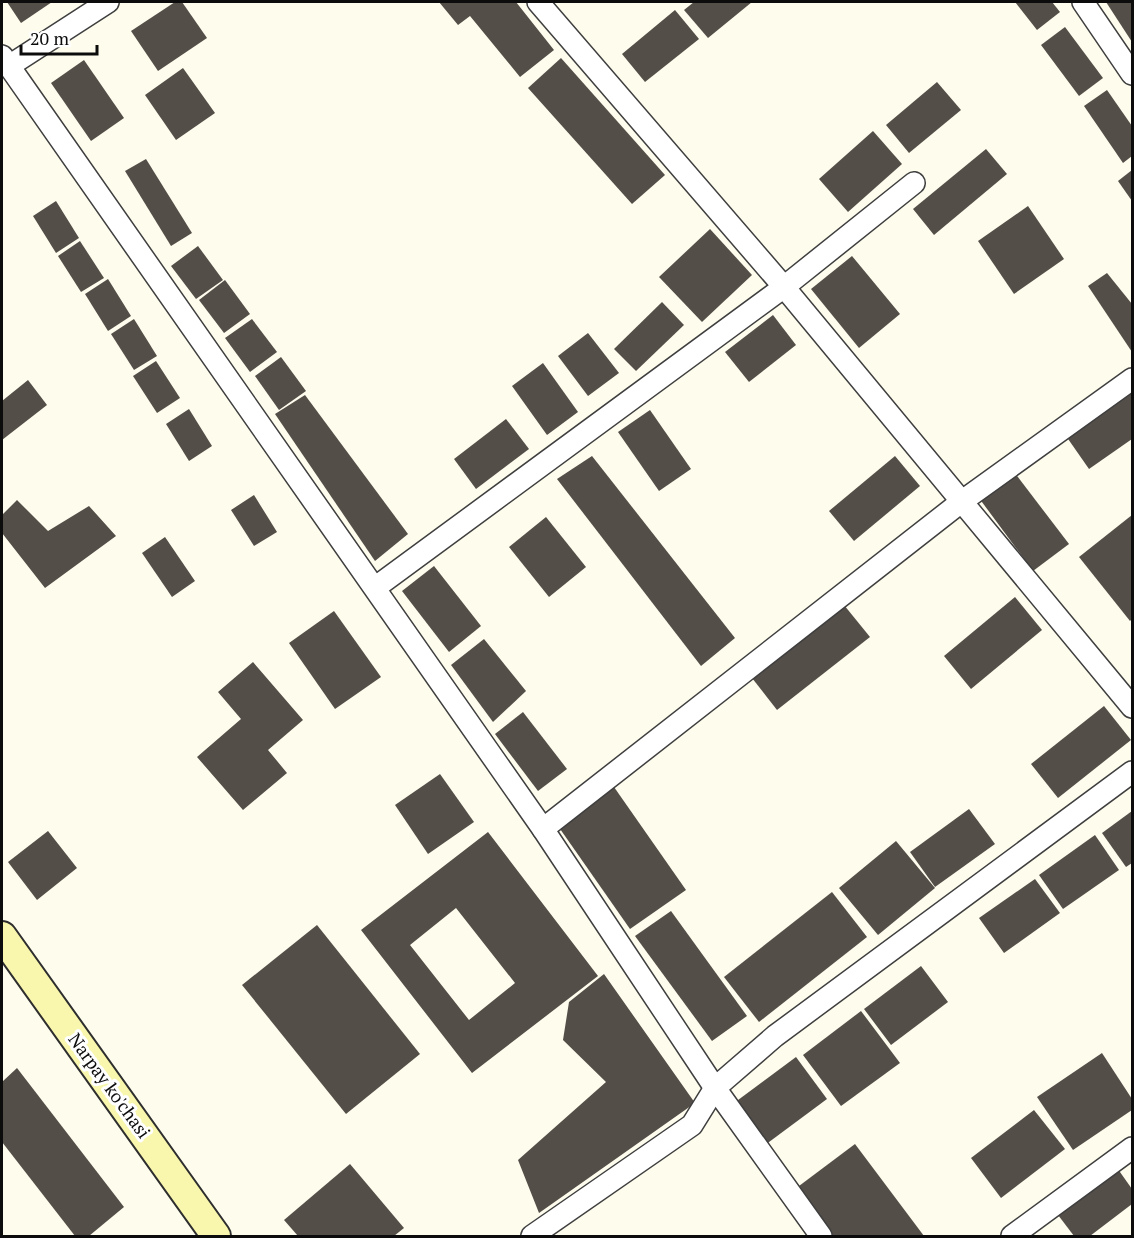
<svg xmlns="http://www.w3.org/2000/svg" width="1134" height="1238" viewBox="0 0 1134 1238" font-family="'PT Serif',serif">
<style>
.building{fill:#544e49;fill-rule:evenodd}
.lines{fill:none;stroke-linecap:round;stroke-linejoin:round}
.minor-casing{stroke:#3f3f3f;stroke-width:24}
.secondary-casing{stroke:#2e2e2e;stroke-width:32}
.minor{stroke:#fff;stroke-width:21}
.secondary{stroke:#f9f7ad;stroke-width:28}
.labels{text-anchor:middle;stroke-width:6;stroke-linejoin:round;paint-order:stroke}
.street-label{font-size:18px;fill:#0c0c0c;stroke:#fff}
</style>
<rect width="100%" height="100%" fill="#fefced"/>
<g class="building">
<path d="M7 2H52L21 23Z"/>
<path d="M175 2H182L207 38 158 71 131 31Z"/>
<path d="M439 2H516L554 50 520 77 470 16 458 25Z"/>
<path d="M694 2H752L708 38 684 10Z"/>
<path d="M1015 2H1052L1060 12 1037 30Z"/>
<path d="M1106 2H1132V42Z"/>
<path d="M675 10 699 39 645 82 622 54Z"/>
<path d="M1065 27 1103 78 1079 96 1041 45Z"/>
<path d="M561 58 665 175 632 204 528 88Z"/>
<path d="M84 60 124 118 91 141 51 83Z"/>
<path d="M183 68 215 113 176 140 145 95Z"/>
<path d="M937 82 961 110 909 153 886 125Z"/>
<path d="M1107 90 1132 126V156L1123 163 1084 106Z"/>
<path d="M873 131 902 164 848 212 819 179Z"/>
<path d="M986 149 1007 174 934 235 913 209Z"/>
<path d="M146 159 192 233 171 246 125 171Z"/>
<path d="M1132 170V201L1118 181Z"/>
<path d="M56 201 79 238 56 253 33 216Z"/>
<path d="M1028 206 1064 259 1014 294 978 241Z"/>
<path d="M710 229 752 275 702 322 659 277Z"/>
<path d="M80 241 104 278 81 292 58 256Z"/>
<path d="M198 246 223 280 196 299 171 266Z"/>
<path d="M852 256 900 314 859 348 811 289Z"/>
<path d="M1107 273 1132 304V352L1088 286Z"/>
<path d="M108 279 131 316 108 331 85 294Z"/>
<path d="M225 280 250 314 224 333 199 300Z"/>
<path d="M662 302 684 325 636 371 614 349Z"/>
<path d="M773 315 796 345 749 382 725 352Z"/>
<path d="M134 319 157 356 134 370 111 334Z"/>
<path d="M252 319 277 352 250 372 225 338Z"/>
<path d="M588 333 619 373 588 396 558 356Z"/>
<path d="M281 357 306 391 279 410 255 376Z"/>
<path d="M156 361 180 398 157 413 133 376Z"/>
<path d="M543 363 578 412 547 435 512 386Z"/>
<path d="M28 380 47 405 2 440V401Z"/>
<path d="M1132 392V439L1089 469 1066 436Z"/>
<path d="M305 395 408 534 375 561 275 414Z"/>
<path d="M189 409 212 446 189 461 166 424Z"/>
<path d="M650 410 691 469 659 491 618 432Z"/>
<path d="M506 419 529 449 476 489 454 459Z"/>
<path d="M592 456 735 638 701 666 557 479Z"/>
<path d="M895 456 920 486 854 541 829 511Z"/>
<path d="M1014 472 1069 544 1033 571 979 498Z"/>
<path d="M254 495 277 532 254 546 231 510Z"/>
<path d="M17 500 48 531 89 506 116 536 45 588 2 533V515Z"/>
<path d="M1132 515V619L1130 621 1079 557Z"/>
<path d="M546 517 586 567 549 597 509 547Z"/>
<path d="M165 537 195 581 172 597 142 553Z"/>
<path d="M434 566 481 626 449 652 402 591Z"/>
<path d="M1015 597 1042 630 971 689 944 656Z"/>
<path d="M844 605 870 637 777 710 752 678Z"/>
<path d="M334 611 381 677 335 709 289 643Z"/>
<path d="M484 639 526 691 493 722 451 665Z"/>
<path d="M253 662 303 720 268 750 287 773 243 810 197 757 241 719 218 692Z"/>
<path d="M1104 706 1131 740 1058 798 1031 764Z"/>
<path d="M523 712 567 769 538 791 495 734Z"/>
<path d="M440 774 474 822 428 854 395 805Z"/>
<path d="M614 787 686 890 630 929 558 826Z"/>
<path d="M969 809 995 844 935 887 910 852Z"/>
<path d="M1132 811V863L1126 867 1102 833Z"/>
<path d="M48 831 77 868 37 900 8 862Z"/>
<path d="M488 832 598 976 472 1073 361 930ZM456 908 515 983 469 1020 410 945Z"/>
<path d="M1095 835 1119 870 1063 909 1039 875Z"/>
<path d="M896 841 935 888 878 935 839 888Z"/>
<path d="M1035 879 1060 913 1004 953 979 918Z"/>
<path d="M832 892 867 937 759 1022 724 977Z"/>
<path d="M671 911 747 1016 712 1041 635 936Z"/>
<path d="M317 925 420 1054 346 1114 242 985Z"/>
<path d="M921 966 948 1002 891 1045 864 1009Z"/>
<path d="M604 974 695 1103 539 1213 518 1160 606 1082 563 1040 569 1002Z"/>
<path d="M861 1011 900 1063 841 1106 803 1055Z"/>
<path d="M1102 1053 1132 1099V1110L1073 1150 1037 1097Z"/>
<path d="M796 1057 827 1099 765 1145 734 1103Z"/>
<path d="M17 1068 124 1207 89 1236H75L2 1142V1082Z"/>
<path d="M1034 1110 1065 1149 1001 1198 971 1158Z"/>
<path d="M855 1144 924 1236H824L791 1192Z"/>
<path d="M350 1164 404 1228 394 1236H298L284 1220Z"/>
<path d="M1115 1165 1132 1189V1204L1090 1236H1074L1055 1211Z"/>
</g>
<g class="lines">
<defs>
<g id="minor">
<path d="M538 2 784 287 1132 707"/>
<path d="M1083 2 1132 74"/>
<path d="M2 56 543 829 715 1088 821 1236"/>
<path d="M9 66 108 2"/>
<path d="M376 587 784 287 914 183"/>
<path d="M543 829 961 502 1132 379"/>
<path d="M532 1236 692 1125 715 1088 775 1036 1132 772"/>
<path d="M1012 1236 1132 1148"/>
</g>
<path id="secondary" d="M2 936 216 1236"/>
</defs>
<use href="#minor" class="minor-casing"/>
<use href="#secondary" class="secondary-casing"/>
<use href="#minor" class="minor"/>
<use href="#secondary" class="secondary"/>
</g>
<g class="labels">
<g class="street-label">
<text transform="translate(109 1086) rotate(54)" y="6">Narpay ko'chasi</text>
</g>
</g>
<rect width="1134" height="1238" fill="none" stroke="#0c0c0c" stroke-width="6"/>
<path d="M21 45v9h76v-9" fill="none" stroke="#0c0c0c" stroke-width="3"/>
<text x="30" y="45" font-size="18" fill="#0c0c0c" stroke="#ffffff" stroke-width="4.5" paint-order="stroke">20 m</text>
</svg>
